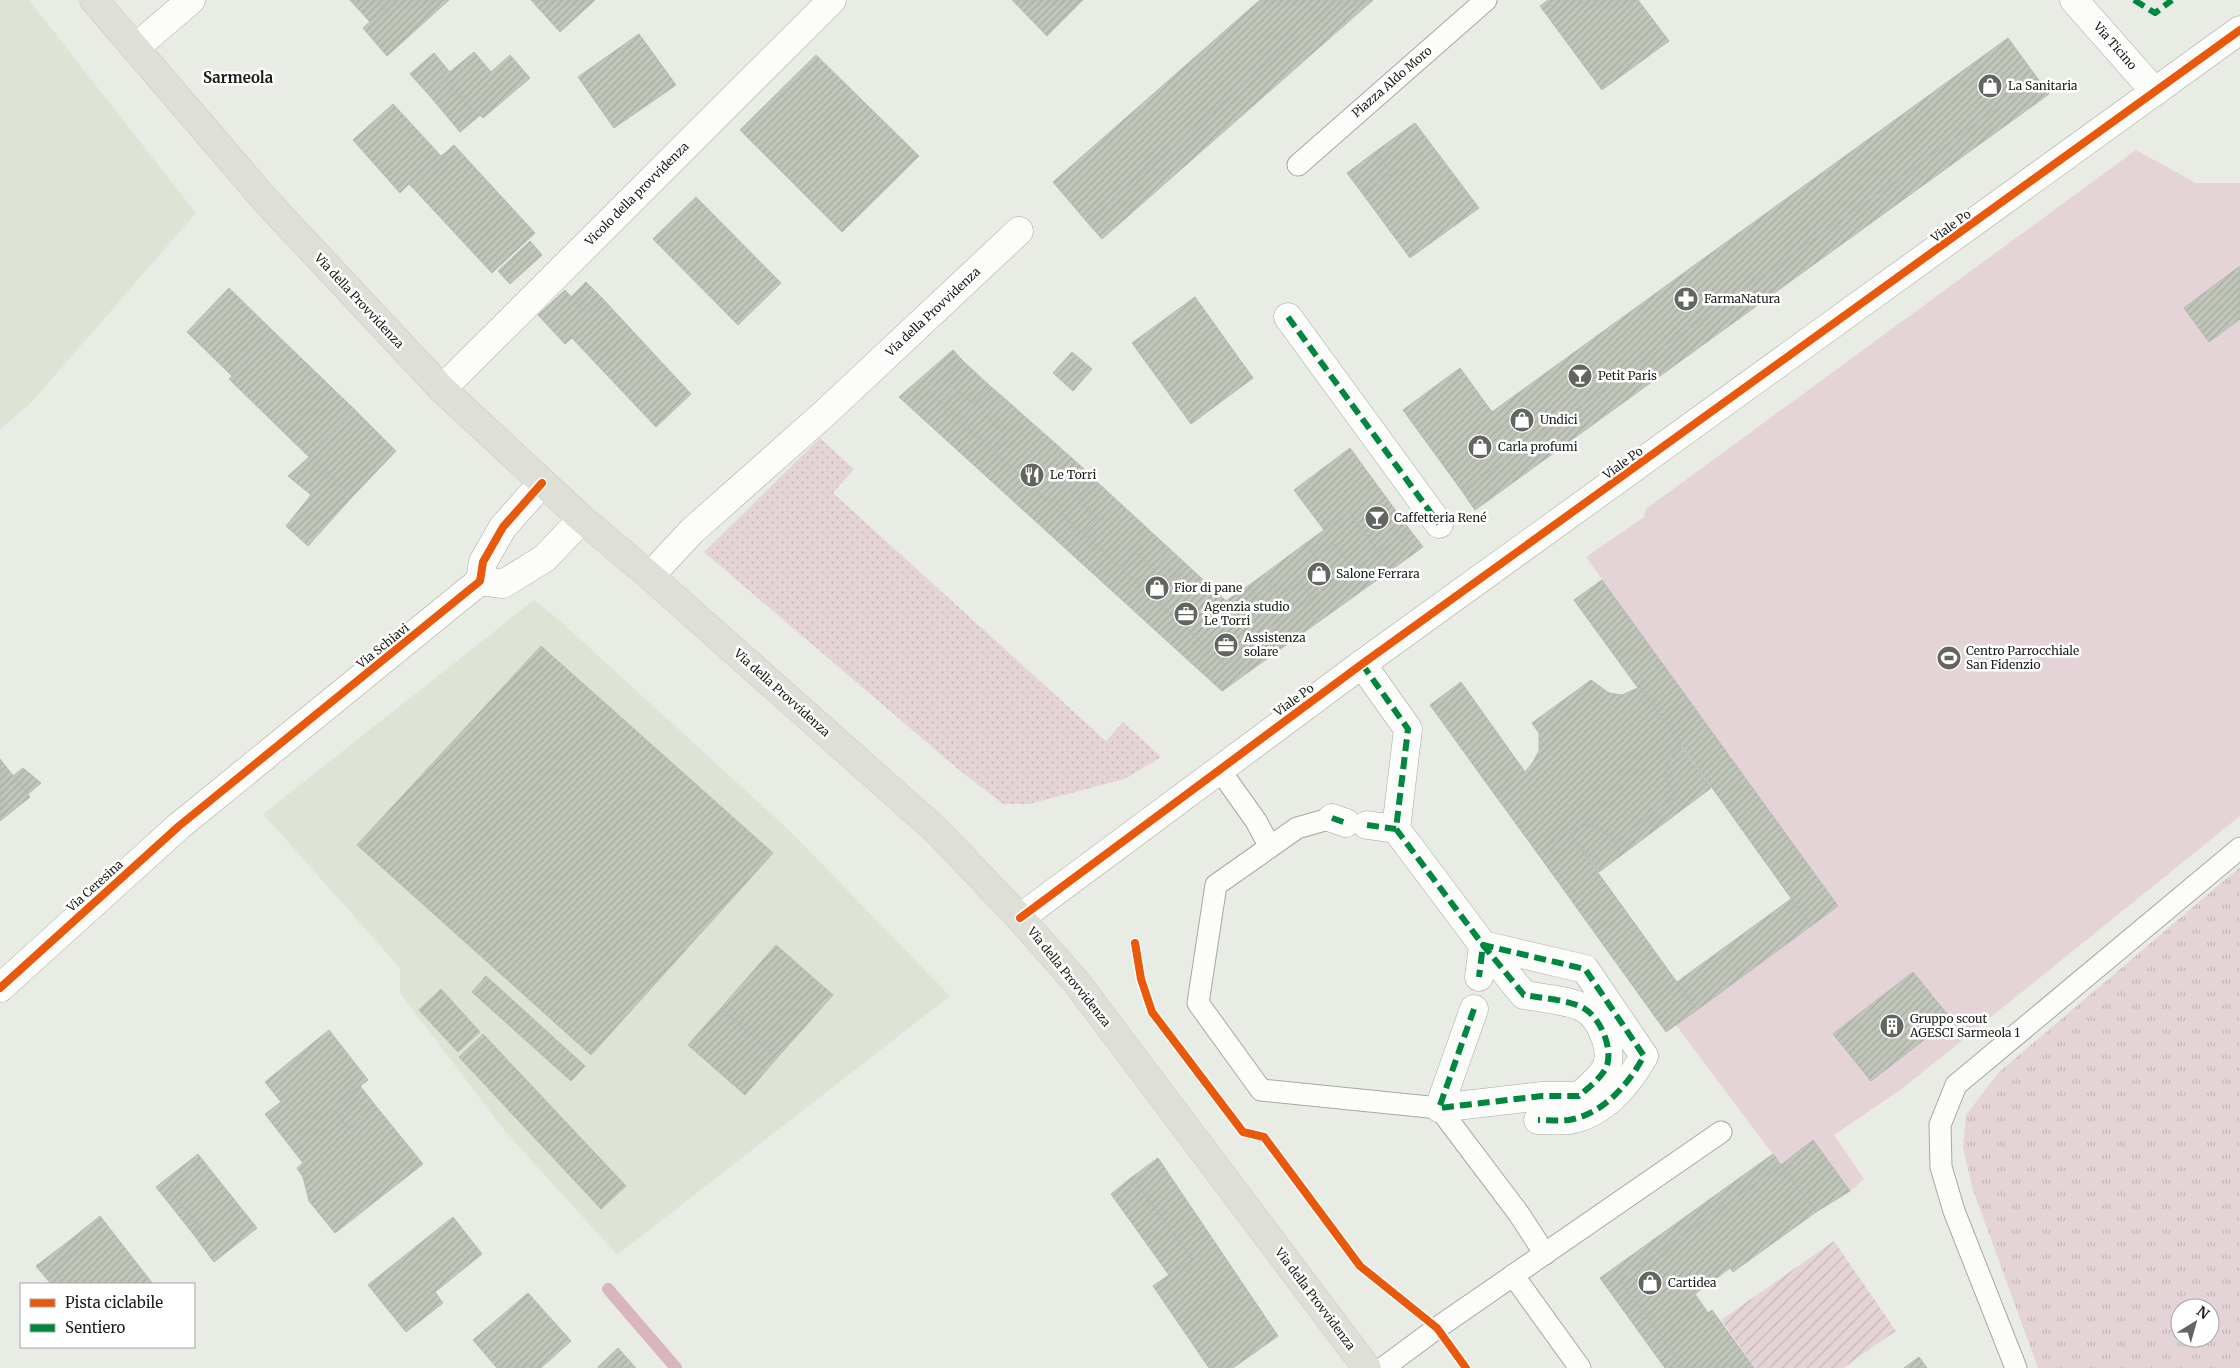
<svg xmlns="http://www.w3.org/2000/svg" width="2240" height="1368" viewBox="0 0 2240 1368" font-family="Merriweather,serif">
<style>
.built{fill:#dee4d5}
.grass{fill:url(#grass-dots)}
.park{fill:url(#park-tufts);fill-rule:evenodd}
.garden{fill:url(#garden-furrows)}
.pitch{fill:#e5d4d7}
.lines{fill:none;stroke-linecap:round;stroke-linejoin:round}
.stream{stroke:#d9b6bf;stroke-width:12}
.building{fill:url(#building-hatch);stroke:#b6b9b4}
.lane-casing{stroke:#a6a8a3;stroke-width:23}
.street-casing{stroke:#a6a8a3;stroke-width:29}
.primary-casing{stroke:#c5c6c3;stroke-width:29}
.lane{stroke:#fcfcfb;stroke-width:21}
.street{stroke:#fcfcfb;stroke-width:28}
.primary{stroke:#dee0d8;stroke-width:28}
.quiet{stroke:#00873e;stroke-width:6;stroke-dasharray:12 6;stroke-linecap:butt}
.cycleway-casing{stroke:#fff;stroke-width:11}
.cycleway{stroke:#e8590c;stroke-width:8}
.labels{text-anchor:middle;stroke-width:5;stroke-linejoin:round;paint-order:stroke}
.street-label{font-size:12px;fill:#1b1d18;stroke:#fff}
.poi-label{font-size:12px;fill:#1b1d18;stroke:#fff;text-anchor:start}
.quarter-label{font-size:15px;font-weight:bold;fill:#1b1d18;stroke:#fff}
</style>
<defs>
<pattern id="grass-dots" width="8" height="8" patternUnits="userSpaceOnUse" patternTransform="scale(1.25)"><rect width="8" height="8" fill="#e5d4d7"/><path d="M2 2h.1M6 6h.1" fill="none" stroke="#c4b6b8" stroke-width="1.8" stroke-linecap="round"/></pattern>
<pattern id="park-tufts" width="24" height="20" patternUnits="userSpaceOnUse" patternTransform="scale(1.25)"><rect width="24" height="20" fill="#e5d4d7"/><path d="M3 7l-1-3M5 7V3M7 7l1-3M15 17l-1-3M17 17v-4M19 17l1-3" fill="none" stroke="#c4b6b8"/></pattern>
<pattern id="garden-furrows" width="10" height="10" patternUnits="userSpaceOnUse" patternTransform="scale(1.25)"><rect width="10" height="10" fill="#e5d4d7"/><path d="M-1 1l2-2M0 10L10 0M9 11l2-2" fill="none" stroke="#c4b6b8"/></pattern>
<pattern id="building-hatch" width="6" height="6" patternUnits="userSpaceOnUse" patternTransform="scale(1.25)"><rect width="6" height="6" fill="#c1c6bb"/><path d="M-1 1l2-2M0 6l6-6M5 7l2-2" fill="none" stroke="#a5aaa0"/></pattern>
</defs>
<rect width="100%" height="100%" fill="#e9ece5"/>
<g class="built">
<path d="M0 0H29L196 213 30 404 0 429Z"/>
<path d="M534 600 558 619 791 832 950 996 617 1255 504 1130 400 993V968L263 814Z"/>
</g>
<path class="grass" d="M820 438 854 469 833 493 1106 741 1123 722 1161 757 1125 779 1029 804H1003L959 770 704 552Z"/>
<path class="park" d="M2240 867V1368H2038L1973 1190 1963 1148 1966 1115 1998 1073ZM2180 1308H2210V1338H2180Z"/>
<path class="garden" d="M1834 1241 1896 1331 1843 1368H1755L1721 1320Z"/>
<path class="pitch" d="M2136 150 2196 183H2240V816L1903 1088 1834 1135 1864 1179 1850 1191 1781 1165 1676 1025 1838 906 1586 557 1644 517 1646 509Z"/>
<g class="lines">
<path class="stream" d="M608 1289 676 1368"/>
</g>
<g class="building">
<path d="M350 0H375L384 9 370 22Z"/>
<path d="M375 0H394L384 9Z"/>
<path d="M394 0H449L387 56 363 28Z"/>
<path d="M531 0H595L560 32Z"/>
<path d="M1012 0H1083L1047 36Z"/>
<path d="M1260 0H1339L1087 222 1053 182Z"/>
<path d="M1339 0H1373L1102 239 1087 222Z"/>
<path d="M1548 0H1638L1669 41 1602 90 1540 6Z"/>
<path d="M639 34 676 85 614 128 578 77Z"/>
<path d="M2008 38 2038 79 1462 491 1403 410 1460 368 1492 412Z"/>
<path d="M474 52 491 72 510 55 530 78 483 118 480 115 478 117 441 75 448 70 450 72Z"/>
<path d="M434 53 448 70 441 75 445 80 429 95 410 74Z"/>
<path d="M816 55 919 156 842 232 740 130Z"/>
<path d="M2038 79 2049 94 1475 510 1462 491Z"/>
<path d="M445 80 478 117 460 132 429 95Z"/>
<path d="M393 104 441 156 444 154 446 157 412 187 409 184 400 193 353 140Z"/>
<path d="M1415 123 1479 208 1410 258 1362 193 1391 173 1375 152Z"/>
<path d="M454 145 535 233 492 273 412 187 446 157 444 154Z"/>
<path d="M1375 152 1391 173 1362 193 1347 173Z"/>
<path d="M696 197 781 283 738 325 653 239Z"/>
<path d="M530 241 542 255 510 284 498 271Z"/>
<path d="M2240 266V319L2209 342 2184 308Z"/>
<path d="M586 282 603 299 587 314 571 297Z"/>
<path d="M229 288 274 332 232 376 187 332Z"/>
<path d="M565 290 587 314 603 299 691 394 656 427 572 338 565 344 538 315Z"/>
<path d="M1195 297 1253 378 1191 424 1132 343Z"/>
<path d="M274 332 355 410 309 457 229 379Z"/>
<path d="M953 350 963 361 929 391 1225 664 1312 598 1410 530 1423 547 1222 691 899 397Z"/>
<path d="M1072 352 1092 369 1073 391 1053 373Z"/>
<path d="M963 361 990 386 973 404 954 388 940 402 929 391Z"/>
<path d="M990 386 1004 398 987 417 1007 435 993 451 940 402 954 388 973 404Z"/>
<path d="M1004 398 1083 468 1064 488 1046 471 1032 486 993 451 1007 435 987 417Z"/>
<path d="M355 410 396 451 352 497 309 457Z"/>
<path d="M1350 448 1410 530 1378 552 1349 512 1324 530 1294 490Z"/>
<path d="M309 457 352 497 308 546 286 526 311 495 288 476Z"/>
<path d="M1083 468 1096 481 1079 501 1098 518 1083 534 1032 486 1046 471 1064 488Z"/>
<path d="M1096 481 1173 552 1155 571 1136 553 1122 569 1083 534 1098 518 1079 501Z"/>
<path d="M1349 512 1378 552 1353 570 1335 544 1316 558 1306 543Z"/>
<path d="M1306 543 1316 558 1335 544 1353 570 1312 598 1300 582 1279 596 1263 575Z"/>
<path d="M1173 552 1186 564 1169 583 1186 600 1172 615 1122 569 1136 553 1155 571Z"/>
<path d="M1186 564 1226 601 1248 586 1264 607 1243 623 1255 639 1225 664 1172 615 1186 600 1169 583Z"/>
<path d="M1263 575 1279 596 1300 582 1312 598 1255 639 1243 623 1264 607 1248 586Z"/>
<path d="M1602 580 1838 906 1811 926 1640 687 1638 688 1574 600Z"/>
<path d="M541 646 773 853 591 1055 357 845Z"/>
<path d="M1591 680 1609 693 1622 695 1640 687 1681 744 1673 754 1667 768 1666 779 1675 797 1614 842 1607 834 1590 824 1568 831 1538 854 1495 795 1525 772 1533 762 1539 751V733L1532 723Z"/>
<path d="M1461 682 1525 772 1495 795 1430 705Z"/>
<path d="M1680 745 1711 788 1599 872 1568 831 1590 824 1607 834 1614 842 1675 797 1666 779 1667 768 1673 754Z"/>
<path d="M0 759 30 797 0 821Z"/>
<path d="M23 768 41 783 28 794 13 776Z"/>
<path d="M1568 831 1697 1010 1666 1032 1538 854Z"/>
<path d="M1791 899 1811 926 1697 1010 1677 982Z"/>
<path d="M776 945 833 995 777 1058 721 1008Z"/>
<path d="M1913 972 1951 1019 1871 1081 1833 1034Z"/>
<path d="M486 976 585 1066 571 1081 472 992Z"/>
<path d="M441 989 480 1032 458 1052 419 1010Z"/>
<path d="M721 1008 777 1058 745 1095 688 1045Z"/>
<path d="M329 1030 368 1080 332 1108 348 1128 375 1105 423 1164 335 1233 309 1201 303 1177 297 1168 303 1163 265 1114 281 1102 265 1082Z"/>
<path d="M483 1034 626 1186 601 1209 459 1057Z"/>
<path d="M360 1086 375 1105 348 1128 332 1108Z"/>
<path d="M1813 1140 1850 1191 1816 1212 1781 1165Z"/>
<path d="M198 1154 205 1163 170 1191 201 1229 194 1235 156 1187Z"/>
<path d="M1773 1154 1781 1165 1620 1280 1684 1368H1665L1600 1278Z"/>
<path d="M1158 1158 1278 1336 1233 1368H1209L1153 1286 1192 1259 1132 1177Z"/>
<path d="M205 1163 257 1228 214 1262 194 1235 201 1229 170 1191Z"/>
<path d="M1781 1165 1816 1212 1733 1272 1730 1268 1695 1294 1708 1313 1712 1310 1754 1368H1684L1620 1280Z"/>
<path d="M1132 1177 1192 1259 1169 1275 1111 1194Z"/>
<path d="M100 1216 153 1284H65L52 1268 81 1246 74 1237Z"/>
<path d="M453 1217 482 1254 435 1292 443 1303 406 1332 368 1285Z"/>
<path d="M74 1237 81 1246 52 1268 65 1284H51L36 1266Z"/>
<path d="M528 1293 571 1341 541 1368H497L473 1340Z"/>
<path d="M618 1348 636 1368H599L598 1367Z"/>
<path d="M1919 1357 1927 1368H1904Z"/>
</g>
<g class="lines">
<defs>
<g id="lane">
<path d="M1298 165 1486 0"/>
<path d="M1219 769 1256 821 1270 847 1216 885 1198 1003 1261 1090 1439 1108 1519 1214 1545 1254"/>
<path d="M1270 847 1297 828 1332 818"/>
<path d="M1513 1275 1580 1368"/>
<path d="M1383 1368 1437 1328 1721 1132"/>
<path d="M2016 1368 1954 1211 1941 1167 1940 1125 1956 1085 2240 848"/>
</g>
<g id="street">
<path d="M2074 0 2155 92"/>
<path d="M135 48 191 0"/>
<path d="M1288 317 1439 524"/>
<path d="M442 389 832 0"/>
<path d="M650 576 692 531 825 413 1019 231"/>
<path d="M480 581 503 584 545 558 582 519"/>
<path d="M1362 664 1408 729 1396 829 1483 945 1585 969 1644 1056C1628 1085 1603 1114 1569 1120 1559 1121 1547 1120 1538 1120"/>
<path d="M1332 818 1346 823"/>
<path d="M1367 825 1396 829"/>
<path d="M1020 918 1362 664 2240 30"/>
<path d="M0 988 179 826 480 581 483 562 503 527 542 483"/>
<path d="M1474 1009 1439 1108 1542 1096H1579C1588 1088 1600 1079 1606 1068 1614 1050 1601 1019 1585 1009 1571 1000 1541 998 1524 995L1483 945 1479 977"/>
</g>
<path id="primary" d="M94 0 267 202 442 389 582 519 650 576 936 830 1020 918 1077 983 1367 1368"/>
</defs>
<use href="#lane" class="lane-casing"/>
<use href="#street" class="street-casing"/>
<use href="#primary" class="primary-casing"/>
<use href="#lane" class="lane"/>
<use href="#street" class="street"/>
<use href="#primary" class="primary"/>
<g class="quiet">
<path d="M2134 0 2155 13 2172 0"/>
<path d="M1288 317 1439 524"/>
<path d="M1362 664 1408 729 1396 829 1483 945 1585 969 1644 1056C1628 1085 1603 1114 1569 1120 1559 1121 1547 1120 1538 1120"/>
<path d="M1332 818 1346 823"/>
<path d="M1367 825 1396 829"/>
<path d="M1474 1009 1439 1108 1542 1096H1579C1588 1088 1600 1079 1606 1068 1614 1050 1601 1019 1585 1009 1571 1000 1541 998 1524 995L1483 945 1479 977"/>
</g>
<defs>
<g id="cycleway">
<path d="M1020 918 1362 664 2240 30"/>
<path d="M1135 943 1141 979 1152 1012 1243 1132 1264 1137 1360 1266 1437 1328 1466 1368"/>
<path d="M0 988 179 826 480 581 483 562 503 527 542 483"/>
</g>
</defs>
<use href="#cycleway" class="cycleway-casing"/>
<use href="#cycleway" class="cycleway"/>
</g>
<defs>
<symbol id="shop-disc" viewBox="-11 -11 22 22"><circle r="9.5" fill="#636560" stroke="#fff"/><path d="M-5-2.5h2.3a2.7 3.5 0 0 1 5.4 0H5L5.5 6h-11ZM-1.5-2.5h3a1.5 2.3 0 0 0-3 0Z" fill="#fff"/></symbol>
<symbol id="pharmacy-disc" viewBox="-11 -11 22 22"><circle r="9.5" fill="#636560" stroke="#fff"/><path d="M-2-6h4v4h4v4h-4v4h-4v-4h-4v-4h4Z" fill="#fff"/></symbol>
<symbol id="bar-disc" viewBox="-11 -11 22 22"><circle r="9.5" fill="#636560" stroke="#fff"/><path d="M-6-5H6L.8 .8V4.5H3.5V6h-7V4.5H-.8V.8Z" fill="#fff"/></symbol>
<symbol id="restaurant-disc" viewBox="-11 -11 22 22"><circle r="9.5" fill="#636560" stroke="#fff"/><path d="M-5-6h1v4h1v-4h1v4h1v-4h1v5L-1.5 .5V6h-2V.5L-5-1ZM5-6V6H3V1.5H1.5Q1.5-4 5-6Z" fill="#fff"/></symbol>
<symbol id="office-disc" viewBox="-11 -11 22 22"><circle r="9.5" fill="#636560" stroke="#fff"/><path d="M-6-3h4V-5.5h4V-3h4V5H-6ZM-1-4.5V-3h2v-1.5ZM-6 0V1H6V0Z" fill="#fff"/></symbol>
<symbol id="stadium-disc" viewBox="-11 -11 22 22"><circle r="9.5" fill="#636560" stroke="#fff"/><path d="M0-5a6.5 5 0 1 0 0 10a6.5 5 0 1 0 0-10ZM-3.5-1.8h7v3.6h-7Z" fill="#fff"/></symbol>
<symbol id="building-disc" viewBox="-11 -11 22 22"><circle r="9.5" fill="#636560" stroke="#fff"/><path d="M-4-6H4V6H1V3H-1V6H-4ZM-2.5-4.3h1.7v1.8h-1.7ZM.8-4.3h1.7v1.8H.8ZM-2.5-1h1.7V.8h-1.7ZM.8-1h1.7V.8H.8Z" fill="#fff"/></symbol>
</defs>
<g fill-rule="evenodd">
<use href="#shop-disc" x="1976" y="72" width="28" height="28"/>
<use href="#pharmacy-disc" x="1672" y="285" width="28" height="28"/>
<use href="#bar-disc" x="1566" y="362" width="28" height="28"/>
<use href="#shop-disc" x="1508" y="406" width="28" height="28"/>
<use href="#shop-disc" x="1466" y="433" width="28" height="28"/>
<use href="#restaurant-disc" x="1018" y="461" width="28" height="28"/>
<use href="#bar-disc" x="1363" y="504" width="28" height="28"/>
<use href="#shop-disc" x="1305" y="560" width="28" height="28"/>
<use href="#shop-disc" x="1143" y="574" width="28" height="28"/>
<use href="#office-disc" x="1172" y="600" width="28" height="28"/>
<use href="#office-disc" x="1212" y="631" width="28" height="28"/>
<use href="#stadium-disc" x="1935" y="644" width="28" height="28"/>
<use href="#building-disc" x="1878" y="1012" width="28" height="28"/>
<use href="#shop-disc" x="1636" y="1269" width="28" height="28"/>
</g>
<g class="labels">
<g class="street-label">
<text transform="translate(2115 46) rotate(49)" y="4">Via Ticino</text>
<text transform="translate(1392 82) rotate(-41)" y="4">Piazza Aldo Moro</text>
<text transform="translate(637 194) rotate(-45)" y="4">Vicolo della provvidenza</text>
<text transform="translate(1951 226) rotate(-36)" y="4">Viale Po</text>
<text transform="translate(359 301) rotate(47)" y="4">Via della Provvidenza</text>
<text transform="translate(933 312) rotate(-43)" y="4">Via della Provvidenza</text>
<text transform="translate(1623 463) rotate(-36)" y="4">Viale Po</text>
<text transform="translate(383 646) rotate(-39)" y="4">Via Schiavi</text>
<text transform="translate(782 693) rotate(42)" y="4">Via della Provvidenza</text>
<text transform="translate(1294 700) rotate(-36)" y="4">Viale Po</text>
<text transform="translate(95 886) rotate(-42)" y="4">Via Ceresina</text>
<text transform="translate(1069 977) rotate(51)" y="4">Via della Provvidenza</text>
<text transform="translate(1315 1299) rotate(53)" y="4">Via della Provvidenza</text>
</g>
<g class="poi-label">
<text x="2008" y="90">La Sanitaria</text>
<text x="1704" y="303">FarmaNatura</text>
<text x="1598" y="380">Petit Paris</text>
<text x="1540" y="424">Undici</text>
<text x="1498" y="451">Carla profumi</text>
<text x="1050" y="479">Le Torri</text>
<text x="1394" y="522">Caffetteria René</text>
<text x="1336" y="578">Salone Ferrara</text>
<text x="1174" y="592">Fior di pane</text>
<text x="1204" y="611">Agenzia studio<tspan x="1204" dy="14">Le Torri</tspan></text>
<text x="1244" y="642">Assistenza<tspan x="1244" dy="14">solare</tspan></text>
<text x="1966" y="655">Centro Parrocchiale<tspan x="1966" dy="14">San Fidenzio</tspan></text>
<text x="1910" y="1023">Gruppo scout<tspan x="1910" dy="14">AGESCI Sarmeola 1</tspan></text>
<text x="1668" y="1287">Cartidea</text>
</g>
<g class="quarter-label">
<text x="238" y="83">Sarmeola</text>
</g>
</g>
<rect x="20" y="1283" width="175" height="65" fill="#ffffff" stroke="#a4a5a3"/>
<rect x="30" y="1299" width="25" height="8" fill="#e8590c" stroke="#a4a5a3"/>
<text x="65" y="1308" font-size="15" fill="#1b1d18">Pista ciclabile</text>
<rect x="30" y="1324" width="25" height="8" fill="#00873e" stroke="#a4a5a3"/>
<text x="65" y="1333" font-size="15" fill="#1b1d18">Sentiero</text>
<g transform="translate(2195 1323) rotate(37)"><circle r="24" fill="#ffffff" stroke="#a4a5a3"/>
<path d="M0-4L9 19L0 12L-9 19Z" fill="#636560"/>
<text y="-8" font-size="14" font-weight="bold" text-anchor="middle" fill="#1b1d18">N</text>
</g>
</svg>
